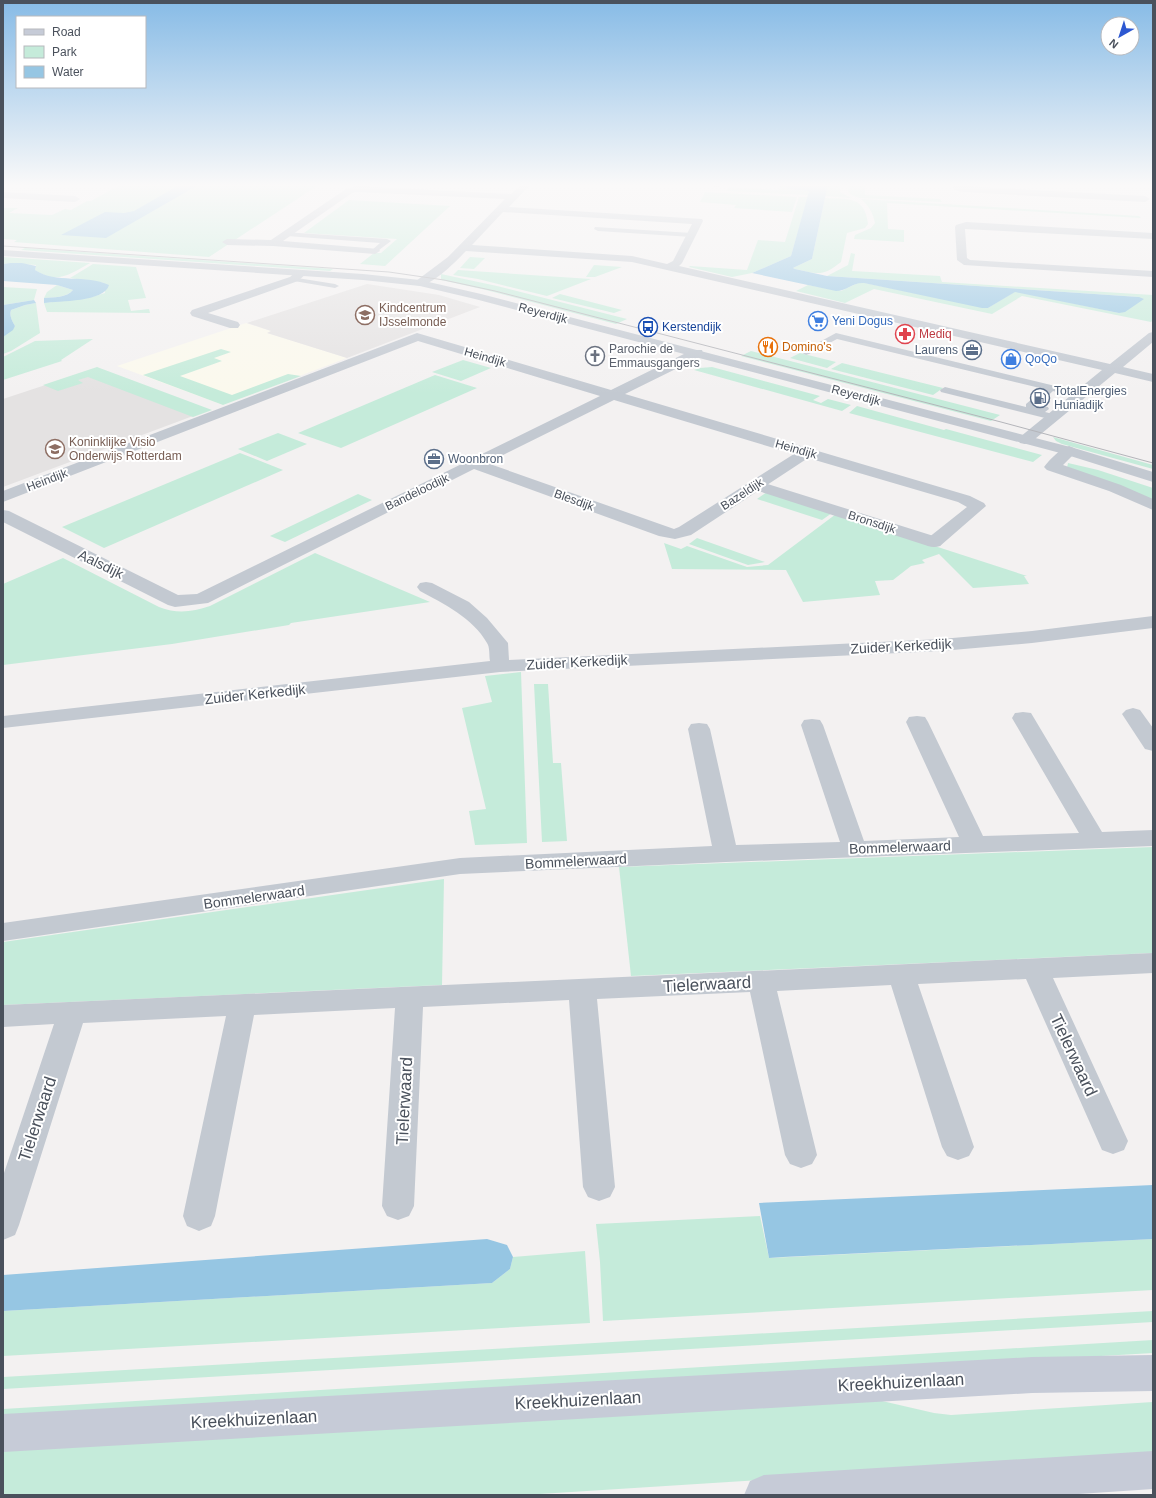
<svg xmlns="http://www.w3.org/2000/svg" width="1156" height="1498" viewBox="0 0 1156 1498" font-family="Arial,sans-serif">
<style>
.commercial{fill:#fbf9ed}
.education{fill:#e4e2e2}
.green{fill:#c5ebda}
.water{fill:#96c6e3}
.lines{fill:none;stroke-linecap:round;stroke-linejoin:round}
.service{fill:#c3c9d1;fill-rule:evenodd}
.pedestrian{fill:#c3c9d1;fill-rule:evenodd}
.minor{fill:#c3c9d1;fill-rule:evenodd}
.tertiary{fill:#c3c9d1;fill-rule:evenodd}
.secondary{fill:#c6cbd7;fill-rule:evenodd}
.tram{stroke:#b4b5ba;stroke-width:1}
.labels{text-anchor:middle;stroke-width:4;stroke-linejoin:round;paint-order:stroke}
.far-education-label{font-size:12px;fill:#785e54;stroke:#fff;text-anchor:start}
.far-street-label{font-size:12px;fill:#4a515c;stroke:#fff}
.far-shop-label{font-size:12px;fill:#366cbe;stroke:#fff;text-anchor:start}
.far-transit-label{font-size:12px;fill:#164399;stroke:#fff;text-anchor:start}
.far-health-label{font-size:12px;fill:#be3a42;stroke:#fff;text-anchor:start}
.far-food-label{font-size:12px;fill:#c56008;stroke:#fff;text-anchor:start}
.far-worship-label{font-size:12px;fill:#5b616d;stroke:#fff;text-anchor:start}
.far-service-label{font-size:12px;fill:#4e5e75;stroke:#fff;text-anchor:start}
.street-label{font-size:14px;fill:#4a515c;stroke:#fff}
.near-street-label{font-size:17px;fill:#4a515c;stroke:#fff}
</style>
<rect width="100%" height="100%" fill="#f3f1f1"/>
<path class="commercial" d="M246 323 271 331 268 333 347 358 223 405 117 366Z"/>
<g class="education">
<path d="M367 284 439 295 480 307 347 358 267 333 271 331 247 323Z"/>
<path d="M97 368 209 410 3 487V399Z"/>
</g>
<g class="green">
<path d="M90 184H320L209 257 14 242 17 240 3 239V208H18L9 213 52 215 65 209 71 210 87 201H91L118 186Z"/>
<path d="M780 184H787L786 187 789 189 809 191 808 195 726 191 729 187 779 190Z"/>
<path d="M828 184H840V192L851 198 825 196Z"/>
<path d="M849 184H865V195L940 199 942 202 859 198 850 194 848 191Z"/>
<path d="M705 192 797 197 792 212 734 208 736 205 700 202Z"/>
<path d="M799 197H808L791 256 752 273 732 277 689 267 690 266 747 270 758 240 785 242Z"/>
<path d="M825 198C848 199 865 196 868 224L865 228 847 233 841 262C822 277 818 274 795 269L793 268 812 259Z"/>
<path d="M861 199 1139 216 1141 218 887 203 888 229 904 230V242L854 239 855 235 871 228 875 223C873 213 869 206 861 199Z"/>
<path d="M349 200 450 206 385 266 360 264 374 253H381L397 239 304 233Z"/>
<path d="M25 248 333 269 330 271 21 250Z"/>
<path d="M851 253 855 254 852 271 940 276 942 282 1153 295V320L1151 322 1022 296 992 314 874 289 845 303 796 291 808 285 841 291 860 282 988 308 1014 292H1020L1119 313 1139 297 827 276 848 265Z"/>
<path d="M3 257 90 263C70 274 57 285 35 270L36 265 10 263 3 264Z"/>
<path d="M470 257 485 258 474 269 460 268Z"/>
<path d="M93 264 136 267 146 298 128 300 131 311 149 309 150 313 47 312 44 303 88 298 105 293 104 283 70 278Z"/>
<path d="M594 265 622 267 595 277H586Z"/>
<path d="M458 270 591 279 547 296 478 279 453 275Z"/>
<path d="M441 274 497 286 627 319 616 324 486 290 441 280Z"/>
<path d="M57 285 73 290C66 298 54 297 44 298L47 292Z"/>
<path d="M3 287 37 289 34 300 3 305Z"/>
<path d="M560 294 622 310 614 313 552 298Z"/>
<path d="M36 303 40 333 11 351 3 354V337L15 326C12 321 9 315 11 310L25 305Z"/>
<path d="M93 339 61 360 62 361 3 380V357L35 341Z"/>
<path d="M221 349 231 352 214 358 222 361 180 376 232 395 288 374 301 376 223 405 143 375Z"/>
<path d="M751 351 1000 415 991 421 741 356Z"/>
<path d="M800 353 836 362 827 368 790 358Z"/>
<path d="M463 360 491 368 461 381 432 372Z"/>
<path d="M842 363 943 388 933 395 831 369Z"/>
<path d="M97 367 212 410 193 417 88 377 78 380 83 383 58 391 43 385Z"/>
<path d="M712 367 820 396 813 400 821 403 828 399 851 405 842 411 694 370 700 368Z"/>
<path d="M435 375 477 388 341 448 298 433Z"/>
<path d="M857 406 944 430 946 429 1042 455 1033 462 849 413Z"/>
<path d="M278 433 307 444 267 461 238 449Z"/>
<path d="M1053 437 1153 465V469L1062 444 1056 441Z"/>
<path d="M240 453 283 470 104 548 62 527Z"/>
<path d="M1068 463 1098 470 1153 488V502L1067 468Z"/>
<path d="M767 492 832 513 822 520 757 499Z"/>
<path d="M358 494 372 500 285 542 270 536Z"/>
<path d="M836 514 1027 576H1024L1029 584 973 588 939 554 922 560 925 563 911 566 893 580 875 581 880 595 803 602 786 570 672 569 664 543 681 549 687 546 747 567 768 565Z"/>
<path d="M697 538 765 562 748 565 689 544Z"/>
<path d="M315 553 430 602 291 623 289 625 172 644 3 665V584L63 558 159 607C177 614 192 612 210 606Z"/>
<path d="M521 672 527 843 475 845 469 811 486 809 462 708 492 702 485 676Z"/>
<path d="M534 684H548L553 763H561L567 841 542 842Z"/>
<path d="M1153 847V953L631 976 619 867Z"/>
<path d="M444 879 442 985 3 1005V942Z"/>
<path d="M760 1216 769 1258 1153 1239V1290L603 1321 600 1262 596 1224Z"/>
<path d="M585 1251 590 1323 3 1356V1311L492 1283 510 1269 513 1257Z"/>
<path d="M1153 1311V1322L3 1389V1377Z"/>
<path d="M1153 1340V1353L3 1421V1409Z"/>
<path d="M869 1398 934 1413 951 1415 1153 1402V1455L524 1495H3V1447Z"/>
</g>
<g class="water">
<path d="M181 184H200L106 238 61 235 105 212 124 213 134 211Z"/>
<path d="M787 184H828L812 259 793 268 795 269 827 276 1139 297 1144 299 1125 312 1119 313 1015 292 988 308H982L864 283C853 282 847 291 836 291L752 273 791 256 809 191 789 189 786 188Z"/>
<path d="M10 263H22L36 266 35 270C56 284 86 274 109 285 105 302 59 301 44 303V298C53 297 67 298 73 290L57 285 3 281V264Z"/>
<path d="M34 300 36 303 25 305 11 310C9 315 12 321 15 326L13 330 3 337V305Z"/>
<path d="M1153 1185V1239L783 1257 769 1258 759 1203Z"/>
<path d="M487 1239 507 1245 513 1257 510 1269 492 1283 3 1311V1275Z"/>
</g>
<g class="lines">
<g class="service">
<path d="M595 227 692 233 696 235 692 237 598 231 594 229Z"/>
<path d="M284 232 387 239 391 241 375 253 371 251 380 243 287 236 283 234Z"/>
<path d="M291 277 335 284 339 286 335 288 294 281 290 279Z"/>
<path d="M836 333 1080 392 1085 395 1080 398 1053 391 1038 405 1048 407 1049 409 1045 412 1057 415 1058 417 1053 420 941 392 940 390 945 387 1026 407V404L1044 389 837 339 809 354 806 355 801 352Z"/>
</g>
<path class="pedestrian" d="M755 480 940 538 943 542 940 546 934 547 928 546 749 488 747 485 749 482Z"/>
<g class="minor">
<path d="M522 184H531L509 207 702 219 703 221 682 263 679 266 1110 364 1149 333 1153 332V342L1123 367 1153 374V382L1115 373 1030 443 1025 444 1020 443 1018 440 1020 437 1102 370 632 262 466 251C456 261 430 289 416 285L414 283 416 281 448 257 505 199 356 192 352 193 283 241 379 249 380 251 375 254 273 246 227 245 222 242 227 239 271 240 346 189 356 186 511 194ZM503 212 692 224 673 261 667 264 632 256 472 245Z"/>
<path d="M711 184H723L719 187 712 186Z"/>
<path d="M952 184H962L963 186 1145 196 1150 199 1145 202 963 192 954 190Z"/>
<path d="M3 192 75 196 80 199 75 202 3 198Z"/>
<path d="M966 222 1153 233V239L965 229 967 258 970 260 1153 271V277L964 265 957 260 955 227 956 225Z"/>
<path d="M301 270 307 273 298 281 208 313 238 322 240 325 238 328H230L192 316 190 313 192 310 290 277 297 271Z"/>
<path d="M417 333 611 390 692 350H702L703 353 702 356 625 394 970 496 984 503 986 506 940 546 934 547 928 546 925 542 928 538 967 507 958 502 808 458 691 535 675 539 659 536 474 469 208 603 175 607 168 605 3 522V510L9 511 178 595 197 594 600 396 418 341 3 502V491ZM614 400 794 454 679 527 674 529 487 463Z"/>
<path d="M1069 446 1074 448 1077 451 1063 465 1121 485 1153 499V510L1109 491 1047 470 1044 467C1050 459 1060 449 1069 446Z"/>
<path d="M426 582 432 583 469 602 487 618 508 643 509 660 941 639 1032 631 1153 616V628L1032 643 941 651 500 672 3 728V716L490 661C489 656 490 647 487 643 473 618 444 604 420 591L417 587 420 583Z"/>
<path d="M1133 708 1140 710 1153 728V751L1145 749 1122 714 1126 710Z"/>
<path d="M1023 712 1031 713 1034 718 1102 832 1153 830V846L726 862 460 874 3 941V923L460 858 712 846 688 729 691 724 699 723 707 724 710 729 736 845 840 842 801 725 804 720 812 719 820 720 823 725 864 841 959 837 906 722 909 717 917 716 925 717 928 722 983 836 1079 833 1012 718 1015 713Z"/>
<path d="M1153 953V973L1053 978 1128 1141 1124 1150 1113 1154 1102 1150 1026 979 918 984 974 1147 969 1156 958 1160 947 1156 942 1147 891 985 777 991 817 1155 812 1164 801 1168 790 1164 785 1155 750 992 597 999 615 1187 610 1197 599 1201 588 1197 583 1187 569 1000 423 1007 414 1206 409 1216 398 1220 387 1216 382 1206 395 1008 254 1015 215 1216 211 1226 199 1231 187 1226 183 1216 226 1016 83 1023 19 1225 15 1235 3 1240V1176L54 1024 3 1027V1005Z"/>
</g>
<path class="tertiary" d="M3 250 363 274 420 280 481 294 1074 448 1153 472V482L1064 454 475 299 420 286 363 280 3 256Z"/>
<g class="secondary">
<path d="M1153 1355V1391L1032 1393 3 1452V1414L1032 1357Z"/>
<path d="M1153 1451V1489L1064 1495H744L750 1481 764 1475Z"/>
</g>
<path class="tram" d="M3 246 389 272 444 280 495 291 1001 422 1153 463"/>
</g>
<linearGradient id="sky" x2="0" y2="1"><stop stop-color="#87bbe6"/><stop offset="0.47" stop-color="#faf9f9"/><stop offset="1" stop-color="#faf9f9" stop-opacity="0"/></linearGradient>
<rect width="1156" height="394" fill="url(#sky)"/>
<defs>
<symbol id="school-ring" viewBox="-11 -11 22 22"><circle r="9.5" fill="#fff" stroke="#8d6e63" stroke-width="1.5"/><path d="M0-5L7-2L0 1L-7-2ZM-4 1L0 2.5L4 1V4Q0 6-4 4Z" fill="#8d6e63"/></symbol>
<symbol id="supermarket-ring" viewBox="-11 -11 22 22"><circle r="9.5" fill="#fff" stroke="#3f7fe0" stroke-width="1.5"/><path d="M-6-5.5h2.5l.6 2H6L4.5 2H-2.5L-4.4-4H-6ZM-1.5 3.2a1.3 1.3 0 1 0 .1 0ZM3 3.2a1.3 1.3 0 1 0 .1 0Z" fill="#3f7fe0"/></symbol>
<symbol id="bus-ring" viewBox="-11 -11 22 22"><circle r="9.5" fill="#fff" stroke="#1a4fb4" stroke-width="1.5"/><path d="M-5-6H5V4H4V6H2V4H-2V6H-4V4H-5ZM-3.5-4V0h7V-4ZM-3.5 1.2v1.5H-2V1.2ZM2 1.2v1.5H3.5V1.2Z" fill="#1a4fb4"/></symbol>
<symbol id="pharmacy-ring" viewBox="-11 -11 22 22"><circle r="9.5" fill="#fff" stroke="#e0444e" stroke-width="1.5"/><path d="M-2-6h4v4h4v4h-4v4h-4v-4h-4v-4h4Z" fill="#e0444e"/></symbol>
<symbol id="restaurant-ring" viewBox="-11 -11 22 22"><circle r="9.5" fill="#fff" stroke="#e8710a" stroke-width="1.5"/><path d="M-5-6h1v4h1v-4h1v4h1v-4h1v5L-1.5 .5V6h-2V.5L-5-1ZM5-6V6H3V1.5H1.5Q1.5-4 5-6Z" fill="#e8710a"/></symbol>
<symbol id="office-ring" viewBox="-11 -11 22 22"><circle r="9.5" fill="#fff" stroke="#5c6f8a" stroke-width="1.5"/><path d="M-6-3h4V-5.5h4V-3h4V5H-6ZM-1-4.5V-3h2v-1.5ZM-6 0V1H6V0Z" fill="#5c6f8a"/></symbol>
<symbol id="church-ring" viewBox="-11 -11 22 22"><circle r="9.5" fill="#fff" stroke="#6b7280" stroke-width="1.5"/><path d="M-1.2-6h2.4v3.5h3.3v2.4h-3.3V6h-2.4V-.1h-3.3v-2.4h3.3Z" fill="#6b7280"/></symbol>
<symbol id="shop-ring" viewBox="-11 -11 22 22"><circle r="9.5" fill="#fff" stroke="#3f7fe0" stroke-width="1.5"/><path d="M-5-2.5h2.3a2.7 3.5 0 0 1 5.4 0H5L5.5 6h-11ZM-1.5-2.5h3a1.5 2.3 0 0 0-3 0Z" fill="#3f7fe0"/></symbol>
<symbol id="fuel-ring" viewBox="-11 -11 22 22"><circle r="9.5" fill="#fff" stroke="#5c6f8a" stroke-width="1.5"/><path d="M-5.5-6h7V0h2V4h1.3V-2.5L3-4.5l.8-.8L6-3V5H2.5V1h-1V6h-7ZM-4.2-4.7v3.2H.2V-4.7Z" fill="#5c6f8a"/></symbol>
</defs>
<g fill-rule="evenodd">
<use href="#school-ring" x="354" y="304" width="22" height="22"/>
<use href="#supermarket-ring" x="807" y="310" width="22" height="22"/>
<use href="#bus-ring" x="637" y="316" width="22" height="22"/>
<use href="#pharmacy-ring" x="894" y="323" width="22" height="22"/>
<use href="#restaurant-ring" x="757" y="336" width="22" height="22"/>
<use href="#office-ring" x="961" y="339" width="22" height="22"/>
<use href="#church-ring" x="584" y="345" width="22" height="22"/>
<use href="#shop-ring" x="1000" y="348" width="22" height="22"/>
<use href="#fuel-ring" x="1029" y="387" width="22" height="22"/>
<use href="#school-ring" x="44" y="438" width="22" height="22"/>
<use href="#office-ring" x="423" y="448" width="22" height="22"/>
</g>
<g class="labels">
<g class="far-education-label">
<text x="379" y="312">Kindcentrum<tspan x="379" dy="14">IJsselmonde</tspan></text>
<text x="69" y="446">Koninklijke Visio<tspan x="69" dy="14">Onderwijs Rotterdam</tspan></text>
</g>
<g class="far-street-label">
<text transform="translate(543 313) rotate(15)" y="4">Reyerdijk</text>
<text transform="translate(485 357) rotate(16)" y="4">Heindijk</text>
<text transform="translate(856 395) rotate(15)" y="4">Reyerdijk</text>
<text transform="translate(796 449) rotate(16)" y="4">Heindijk</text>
<text transform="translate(47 480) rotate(-21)" y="4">Heindijk</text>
<text transform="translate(417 492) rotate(-26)" y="4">Bandeloodijk</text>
<text transform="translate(742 494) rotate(-33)" y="4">Bazeldijk</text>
<text transform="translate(574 500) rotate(20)" y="4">Blesdijk</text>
<text transform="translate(872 522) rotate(18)" y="4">Bronsdijk</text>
</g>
<g class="far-shop-label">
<text x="832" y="325">Yeni Dogus</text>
<text x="1025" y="363">QoQo</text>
</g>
<g class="far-transit-label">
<text x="662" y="331">Kerstendijk</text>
</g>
<g class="far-health-label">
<text x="919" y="338">Mediq</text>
</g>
<g class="far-food-label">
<text x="782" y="351">Domino's</text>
</g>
<g class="far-worship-label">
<text x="609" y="353">Parochie de<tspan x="609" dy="14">Emmausgangers</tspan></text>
</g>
<g class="far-service-label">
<text x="958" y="354" text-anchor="end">Laurens</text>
<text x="1054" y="395">TotalEnergies<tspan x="1054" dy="14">Huniadijk</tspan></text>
<text x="448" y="463">Woonbron</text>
</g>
<g class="street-label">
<text transform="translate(101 564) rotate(26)" y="5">Aalsdijk</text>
<text transform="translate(901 646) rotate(-3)" y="5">Zuider Kerkedijk</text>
<text transform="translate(577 662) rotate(-3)" y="5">Zuider Kerkedijk</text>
<text transform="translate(255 694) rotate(-6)" y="5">Zuider Kerkedijk</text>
<text transform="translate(900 847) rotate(-2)" y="5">Bommelerwaard</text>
<text transform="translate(576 861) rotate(-3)" y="5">Bommelerwaard</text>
<text transform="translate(254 897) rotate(-8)" y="5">Bommelerwaard</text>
</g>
<g class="near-street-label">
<text transform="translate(707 984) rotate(-3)" y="6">Tielerwaard</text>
<text transform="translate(1074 1055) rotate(65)" y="6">Tielerwaard</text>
<text transform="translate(404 1101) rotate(-87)" y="6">Tielerwaard</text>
<text transform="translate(37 1119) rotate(-72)" y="6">Tielerwaard</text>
<text transform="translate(901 1382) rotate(-3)" y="6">Kreekhuizenlaan</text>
<text transform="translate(578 1400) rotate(-3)" y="6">Kreekhuizenlaan</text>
<text transform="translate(254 1419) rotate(-3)" y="6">Kreekhuizenlaan</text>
</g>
</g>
<rect width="1156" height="1498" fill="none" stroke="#4a515c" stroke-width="8"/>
<rect x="16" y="16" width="130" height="72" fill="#ffffff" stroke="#b7b9be"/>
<rect x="24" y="29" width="20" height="6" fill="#c6cbd7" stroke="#b7b9be"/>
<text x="52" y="36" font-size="12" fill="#4a515c">Road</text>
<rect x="24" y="46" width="20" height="12" fill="#c5ebda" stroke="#b7b9be"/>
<text x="52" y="56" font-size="12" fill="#4a515c">Park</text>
<rect x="24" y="66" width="20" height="12" fill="#96c6e3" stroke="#b7b9be"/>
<text x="52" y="76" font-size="12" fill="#4a515c">Water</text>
<g transform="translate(1120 36) rotate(219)"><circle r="19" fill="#ffffff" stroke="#b7b9be"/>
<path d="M0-3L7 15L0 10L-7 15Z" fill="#2d58d1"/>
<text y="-6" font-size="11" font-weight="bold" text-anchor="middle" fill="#4a515c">N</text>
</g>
</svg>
